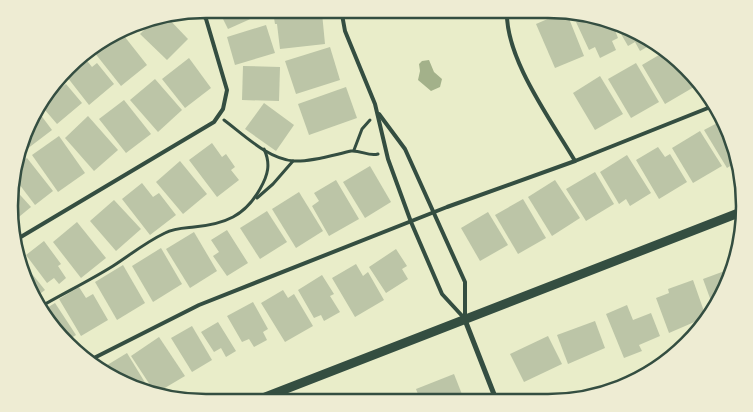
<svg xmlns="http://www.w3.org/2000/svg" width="753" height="412" viewBox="0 0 753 412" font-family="Montserrat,sans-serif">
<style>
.water{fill:#a3b18a}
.building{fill:#bcc5a7}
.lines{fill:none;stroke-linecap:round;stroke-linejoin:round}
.path{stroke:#344e41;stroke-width:3}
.service{stroke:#344e41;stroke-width:4}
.minor{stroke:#344e41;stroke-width:5}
.tertiary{stroke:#344e41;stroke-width:9}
.rim{fill:none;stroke:#344e41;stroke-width:2.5}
</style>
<rect width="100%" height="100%" fill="#e9edc9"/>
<path class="water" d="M429 60 434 72 442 79 440 87 431 91 418 80 420 71 419 64 422 61Z"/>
<g class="building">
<path d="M218 9H262L264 13 228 29Z"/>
<path d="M566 11 584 56 555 68 536 24Z"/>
<path d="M322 13 325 44 280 49 277 24H275L274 18Z"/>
<path d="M165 15 188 39 167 60 140 34 157 17Z"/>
<path d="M587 17 613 25 618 38 612 41 616 50 600 58 595 47 589 50 576 22Z"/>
<path d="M266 25 275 53 235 65 227 37Z"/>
<path d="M617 27 646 35 654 43 640 51 635 42 628 46Z"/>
<path d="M121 32 147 65 121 86 94 52Z"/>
<path d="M330 47 340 80 296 94 285 61Z"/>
<path d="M664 52 669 61 672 59 683 68 694 87 665 104 642 65Z"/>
<path d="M84 57 92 67 97 63 114 84 89 105 64 73Z"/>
<path d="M189 58 211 88 185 108 162 79Z"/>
<path d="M636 63 659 102 631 118 608 79Z"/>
<path d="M243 66 280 67 279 101 242 100Z"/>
<path d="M600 76 623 114 595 130 573 93Z"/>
<path d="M155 79 182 110 158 132 130 100Z"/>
<path d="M55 82 61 88 66 84 82 103 57 124 39 103 42 96Z"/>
<path d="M346 87 357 118 309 135 298 104Z"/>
<path d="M124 100 151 134 126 153 99 119Z"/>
<path d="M264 103 294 125 276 151 245 129Z"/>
<path d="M40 114 52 130 27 149 21 142 34 115 36 117Z"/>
<path d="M88 116 118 150 94 171 65 138Z"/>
<path d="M721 121 738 155V161L727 168 704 130Z"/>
<path d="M700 131 722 166 693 183 672 148Z"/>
<path d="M59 136 85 173 58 192 32 155Z"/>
<path d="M212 143 222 157 226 154 235 167 231 170 239 180 217 197 189 160Z"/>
<path d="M658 147 665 157 670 154 687 182 659 199 636 160Z"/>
<path d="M627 155 651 193 630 206 626 199 619 204 600 172Z"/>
<path d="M27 158 53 191 35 205 13 176 14 168Z"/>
<path d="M180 161 207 194 183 214 156 182Z"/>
<path d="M370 166 391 202 365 218 343 182Z"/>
<path d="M595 172 614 204 586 221 566 189Z"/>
<path d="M336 180 359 219 329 236 312 206 319 201 314 193Z"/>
<path d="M555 180 580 218 552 236 528 197Z"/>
<path d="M142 183 153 197 159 193 176 215 150 235 122 199Z"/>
<path d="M12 186 31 207 14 221 9 216Z"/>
<path d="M299 192 323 231 296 248 272 209Z"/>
<path d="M523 199 546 238 518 254 495 215Z"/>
<path d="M114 200 141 229 116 251 90 221Z"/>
<path d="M267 211 287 242 260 259 240 228Z"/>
<path d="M488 212 508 245 480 261 461 228Z"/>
<path d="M77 222 106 258 81 278 53 242Z"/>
<path d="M227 230 248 263 227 276 213 256 219 252 211 240Z"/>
<path d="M194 232 217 271 190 288 166 249Z"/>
<path d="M44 241 61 264 58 266 66 278 59 284 54 278 47 283 26 255Z"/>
<path d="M161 248 182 284 153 302 132 266Z"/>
<path d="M396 249 407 266 402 269 408 279 386 293 369 267Z"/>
<path d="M20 259 45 290 34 298 24 281Z"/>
<path d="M356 264 363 276 368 272 384 300 355 317 332 278Z"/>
<path d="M123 265 145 303 117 320 95 282Z"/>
<path d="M730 269 720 298 711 301 703 279Z"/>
<path d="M322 275 334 294 330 296 340 312 324 321 321 315 314 318 298 290Z"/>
<path d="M693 280 706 317 669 333 656 298 669 293 668 289Z"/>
<path d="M79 287 86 298 93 294 108 320 81 336 59 299Z"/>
<path d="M283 290 288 298 294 294 313 326 285 342 261 303Z"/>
<path d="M253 302 268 329 263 332 267 340 254 347 249 339 242 342 227 316Z"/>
<path d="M55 303 76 335 65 342 58 336 42 311Z"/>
<path d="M627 305 633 320 651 313 660 336 639 345 642 351 624 358 606 314Z"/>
<path d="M595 321 605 348 568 364 557 335Z"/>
<path d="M218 322 236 351 226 357 221 348 214 352 201 332Z"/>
<path d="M192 326 212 360 192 372 171 338Z"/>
<path d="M548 336 562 364 524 382 510 354Z"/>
<path d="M159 337 185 376 158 392 154 391 131 356Z"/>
<path d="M127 353 149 389 107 377 99 370Z"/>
<path d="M454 374 465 402H421L416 389Z"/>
<path d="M404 393 409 402H385Z"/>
</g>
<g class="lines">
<g class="path">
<path d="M224 120C244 135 268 159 294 161 312 162 333 155 351 151 361 150 369 157 378 154"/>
<path d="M354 150 362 129 370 120"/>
<path d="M257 198 273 184 293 161"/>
<path d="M40 307C64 293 89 281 113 266 130 255 146 242 165 233 174 228 184 228 194 227 225 224 245 216 260 189 268 175 271 164 264 149"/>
</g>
<g class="service">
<path d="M341 9 345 31 375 104 388 159 411 222 442 294 465 319"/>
<path d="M507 9C504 57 551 120 575 161"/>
<path d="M379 114 405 149 465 282V318"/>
<path d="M14 241 214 122 223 109 227 90 206 19 198 10"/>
<path d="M88 361 199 305 447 207 575 161 713 106"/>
</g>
<path class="minor" d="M465 320 497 402"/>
<path class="tertiary" d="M250 403 741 212"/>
</g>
<path d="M0 0H753V412H0ZM206 18H548A188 188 0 0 1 736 206V206A188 188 0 0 1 548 394H206A188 188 0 0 1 18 206V206A188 188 0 0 1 206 18Z" fill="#eeecd3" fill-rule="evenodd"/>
<path class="rim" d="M206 18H548A188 188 0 0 1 736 206V206A188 188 0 0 1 548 394H206A188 188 0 0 1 18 206V206A188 188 0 0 1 206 18Z"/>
</svg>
